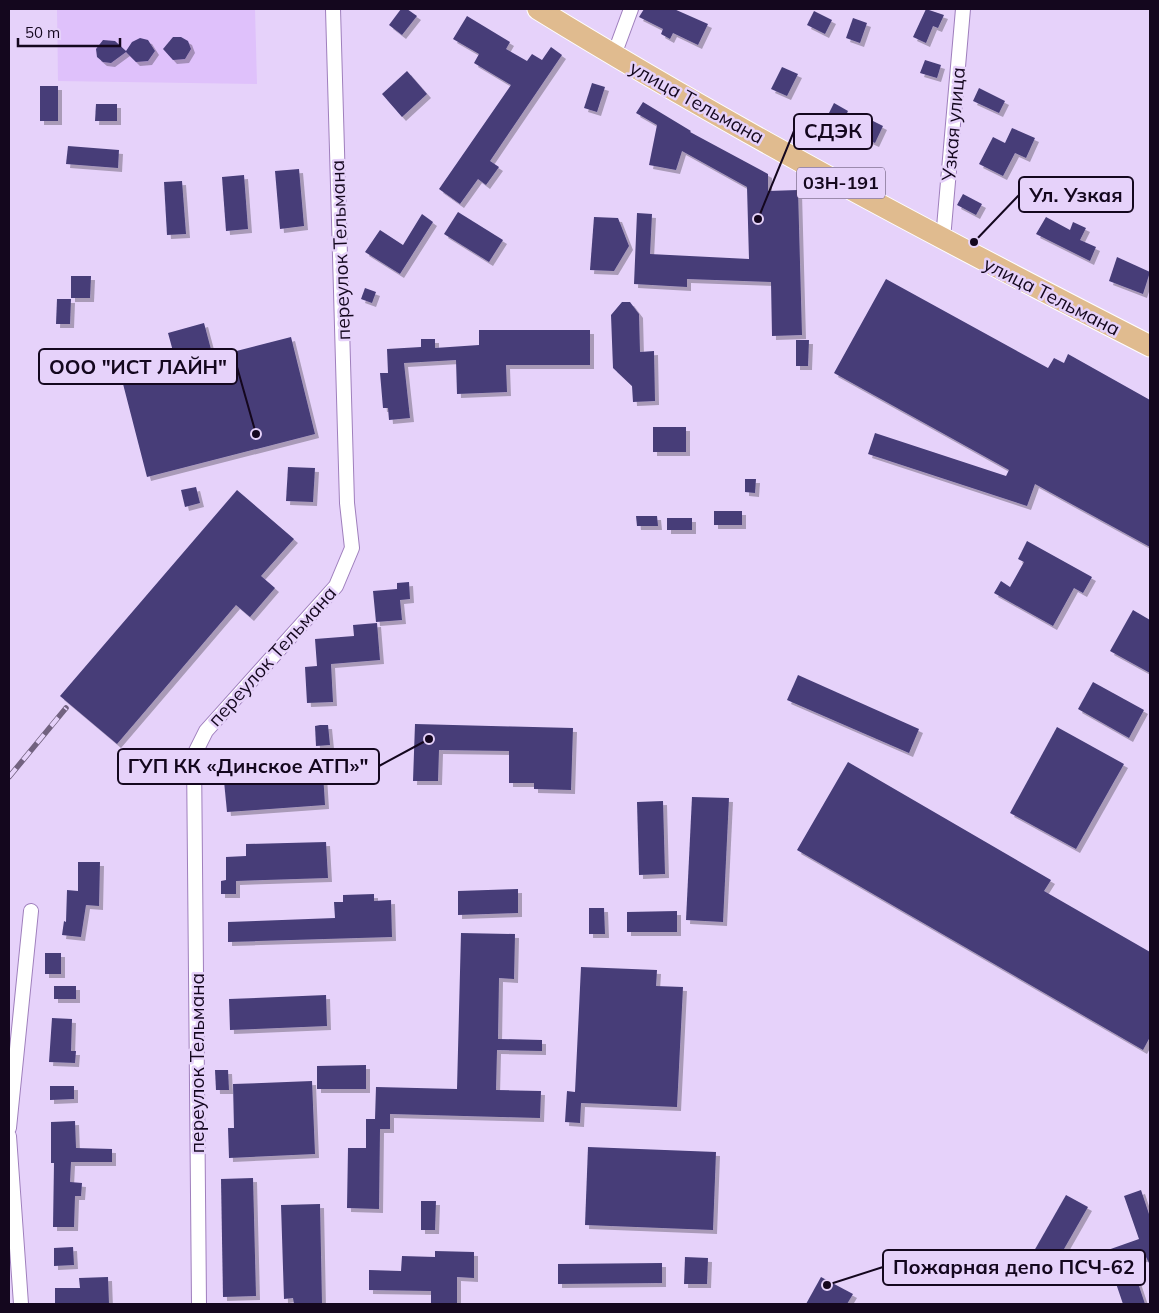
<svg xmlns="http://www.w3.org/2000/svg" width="1159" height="1313" viewBox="0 0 1159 1313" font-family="Mulish,sans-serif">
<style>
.built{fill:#dfc1fb}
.building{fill:#463d78;filter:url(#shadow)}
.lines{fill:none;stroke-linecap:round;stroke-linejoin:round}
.street-casing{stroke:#9f7fbd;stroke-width:16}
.primary-casing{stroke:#fff;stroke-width:23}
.street{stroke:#fff;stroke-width:14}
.primary{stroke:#e0bb8f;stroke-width:21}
.rail-casing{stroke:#726280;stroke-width:5.5}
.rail{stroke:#e6d2fa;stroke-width:4;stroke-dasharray:11;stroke-linecap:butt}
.labels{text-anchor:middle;stroke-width:5;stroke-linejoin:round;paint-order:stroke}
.shield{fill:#e6d2fa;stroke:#534460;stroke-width:1}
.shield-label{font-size:18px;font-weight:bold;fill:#14071e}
.street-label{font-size:19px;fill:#14071e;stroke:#e6d2fa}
.leader{fill:none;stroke:#14071e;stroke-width:2}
.callout-dot{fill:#14071e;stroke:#e6d2fa;stroke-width:2}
.callout{fill:#e6d2fa;stroke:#14071e;stroke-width:2}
.callout-label{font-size:20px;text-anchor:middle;font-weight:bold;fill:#14071e}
</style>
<defs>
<filter id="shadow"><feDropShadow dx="4" dy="4" stdDeviation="0" flood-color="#0004"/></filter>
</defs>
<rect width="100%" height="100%" fill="#e6d2fa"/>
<path class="built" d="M57 9H255L257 84 58 81Z"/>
<g class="building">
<path d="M401 9H407L417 16 402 35 389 25Z"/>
<path d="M644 9H674L708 24 698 45 673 33 670 39 661 34 663 29 639 17Z"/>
<path d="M926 9 944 15 938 28 933 26 926 43 913 37Z"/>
<path d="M814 11 832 20 825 34 807 25Z"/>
<path d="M467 16 510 42 506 49 527 61 532 54 542 60 551 47 562 55 490 161 499 167 486 185 478 179 460 204 439 189 511 85 474 63 479 54 453 39Z"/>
<path d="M853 18 867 23 860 43 846 38Z"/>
<path d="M173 37H181L188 41 191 49 185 59 173 60 163 49Z"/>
<path d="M140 38 148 40 155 51 148 61 136 62 126 52 111 63 103 62 97 57 96 49 103 40 115 41 126 51 132 42Z"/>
<path d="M925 60 941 65 937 78 920 73Z"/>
<path d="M782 67 798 74 787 96 771 89Z"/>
<path d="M407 71 427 94 402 117 382 94Z"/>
<path d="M592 83 605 87 597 112 584 108Z"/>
<rect x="40" y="86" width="18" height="35"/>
<path d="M979 88 1005 101 999 113 973 101Z"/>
<path d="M643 102 691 131 690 132 768 174V191L798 190 802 335 772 336 771 282 687 279V287L634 284 637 213 652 214 650 254 749 259 747 187 682 151 676 170 649 165 657 125 636 113Z"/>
<path d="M834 103 848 111 840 125 827 117Z"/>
<path d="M96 104H117V121H95Z"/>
<path d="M871 120 883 126 875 143 862 137Z"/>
<path d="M1012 128 1035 138 1026 158 1015 153 1003 176 979 164 993 137 1005 143Z"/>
<path d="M68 146 119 150 118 168 66 164Z"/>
<path d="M299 169 304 226 280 229 275 171Z"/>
<path d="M244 175 248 229 226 231 222 177Z"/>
<path d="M182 181 186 234 167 235 164 182Z"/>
<path d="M963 194 982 204 976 215 957 205Z"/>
<path d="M458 212 503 240 489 262 444 234Z"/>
<path d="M422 214 433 222 400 274 365 252 380 230 403 245Z"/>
<path d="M594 217 618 218 629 246 614 271 590 270Z"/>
<path d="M1046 217 1070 230 1073 222 1086 228 1080 240 1096 247 1090 261 1036 234Z"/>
<path d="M1117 257 1150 272 1143 294 1109 281Z"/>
<path d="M71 276H91L90 298H71Z"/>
<path d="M886 279 1048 368 1054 358 1064 363 1068 354 1150 400V547L1035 484 1027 506 868 454 875 433 1006 476 1009 470 834 373Z"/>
<path d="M365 288 376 292 372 303 361 299Z"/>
<path d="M57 299H71L70 324H56Z"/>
<path d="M622 302H630L639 314 640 352 654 351 655 401 633 402 632 386 613 368 611 315Z"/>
<path d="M204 323 213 357 291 337 315 434 147 477 122 380 177 366 168 333Z"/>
<path d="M479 330H590V365H506L507 392 457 394 456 360 404 363 410 418 389 420 388 408H383L380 373H388L387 349 421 347V339H435V348L479 345Z"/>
<path d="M796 340H809L808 366H796Z"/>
<rect x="653" y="427" width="33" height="25"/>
<path d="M288 467 315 468 313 502 286 501Z"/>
<path d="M745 479H756L755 493 745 492Z"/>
<path d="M196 487 200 503 185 507 181 490Z"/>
<path d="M237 490 294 539 261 576 275 588 250 617 236 605 117 744 60 696Z"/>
<rect x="714" y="511" width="28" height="14"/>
<path d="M636 516H657L658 526H637Z"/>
<rect x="667" y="518" width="25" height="12"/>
<path d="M1027 541 1092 577 1083 593 1074 588 1053 626 994 593 1001 581 1010 587 1024 562 1018 559Z"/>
<path d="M409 582 410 599 400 600 402 620 376 622 373 591 397 589V583Z"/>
<path d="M1133 610 1150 620V673L1110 651Z"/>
<path d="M377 623 380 660 331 664 333 702 307 703 305 667 317 666 315 639 354 636 353 625Z"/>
<path d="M798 675 919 729 909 753 787 700Z"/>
<path d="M1093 682 1144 710 1129 738 1078 709Z"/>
<path d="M415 724 573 728 571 790 534 789V783H509V751L439 750 438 781H413Z"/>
<path d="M320 725H328L330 745 316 746 315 726Z"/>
<path d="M1057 727 1124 764 1076 849 1010 813Z"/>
<path d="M848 762 1051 880 1044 891 1150 952V1037L1143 1050 797 850Z"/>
<path d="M323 773 325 805 227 812 224 781Z"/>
<path d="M692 797 729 798 723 922 686 920Z"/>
<path d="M663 801 665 874 639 875 637 802Z"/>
<path d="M326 842 328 878 236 881V894H221V881L226 880V857L246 856V844Z"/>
<path d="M78 862H100L99 906 86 905 81 937 62 935 64 921 66 922 67 890 78 891Z"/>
<path d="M518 889V913L458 915V891Z"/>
<path d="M374 894V901L391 900 392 937 228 942V922L335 918 334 902H343V895Z"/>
<path d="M589 908H604L605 934H589Z"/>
<path d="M677 911V932H627V912Z"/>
<path d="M461 933 515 934 514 979 499 978 498 1039 542 1040V1051L497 1050 496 1090 541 1091 540 1118 390 1114V1129H380L379 1209 347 1208 348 1148H366V1119H375L376 1087 457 1089Z"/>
<rect x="45" y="953" width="16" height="21"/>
<path d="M581 967 657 970 656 986 683 987 677 1107 581 1103 580 1123 565 1122 567 1091 575 1092Z"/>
<rect x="54" y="986" width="22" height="13"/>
<path d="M326 995 327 1026 230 1030 229 999Z"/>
<path d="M52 1018 72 1019 71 1051H76L75 1063 49 1062Z"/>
<path d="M366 1065V1089H317V1066Z"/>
<path d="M215 1070H228L229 1090H216Z"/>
<path d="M312 1081 315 1154 229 1158 228 1128H234L233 1084Z"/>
<path d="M50 1086H74V1099L50 1100Z"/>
<path d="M75 1121 76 1148 112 1149V1162H71L70 1182 82 1183 81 1196H75L74 1227H53L54 1163H51V1122Z"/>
<path d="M588 1147 716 1152 713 1230 585 1225Z"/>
<path d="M253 1178 256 1296 223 1297 221 1179Z"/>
<path d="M1141 1190 1150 1217V1265L1146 1257 1131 1262 1145 1304H1123L1105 1251 1139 1239 1124 1196Z"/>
<path d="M1066 1195 1088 1207 1052 1270 1030 1258Z"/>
<path d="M421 1201H436L435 1230H421Z"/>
<path d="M320 1204 322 1304H294L293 1298 284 1299 281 1205Z"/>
<path d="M73 1247 74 1265 54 1266V1248Z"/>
<path d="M435 1251 474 1252V1278L457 1277V1304H431V1291L369 1290V1270L401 1271 402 1256 435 1257Z"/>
<path d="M685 1257 708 1258 707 1284H684Z"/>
<path d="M662 1263V1283L558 1284V1264Z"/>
<path d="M108 1277 109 1304 55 1303V1288H80L79 1278Z"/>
<path d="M821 1277 853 1294 847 1304H806Z"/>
</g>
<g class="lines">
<defs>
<g id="street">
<path d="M614 55 631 9"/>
<path d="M943 239 963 9"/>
<path d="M9 1128 31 911"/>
<path d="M9 1136 21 1304"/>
<path d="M199 1304 194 755 206 731 336 586 352 548 347 503 333 9"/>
</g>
<path id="primary" d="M538 9C736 131 943 240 1150 346"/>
</defs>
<use href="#street" class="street-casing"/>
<use href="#primary" class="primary-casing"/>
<use href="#street" class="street"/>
<use href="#primary" class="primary"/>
<defs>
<path id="rail" d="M9 777 66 708"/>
</defs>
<use href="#rail" class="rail-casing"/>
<use href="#rail" class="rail"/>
</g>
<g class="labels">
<rect class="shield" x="797" y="167.5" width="88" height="31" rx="4"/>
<g class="shield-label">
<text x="841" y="189">03Н-191</text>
</g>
<g class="street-label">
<text transform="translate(697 102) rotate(29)" y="7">улица Тельмана</text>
<text transform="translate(953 124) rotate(-85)" y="7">Узкая улица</text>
<text transform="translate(340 250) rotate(-92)" y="7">переулок Тельмана</text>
<text transform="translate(1052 296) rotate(27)" y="7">улица Тельмана</text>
<text transform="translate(272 656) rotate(-48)" y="7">переулок Тельмана</text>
<text transform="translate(197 1063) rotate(-90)" y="7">переулок Тельмана</text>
</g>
</g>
<path class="leader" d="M758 219L794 131M974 242L1019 195M256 434L237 367M429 739L379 766M827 1285L883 1267"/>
<g class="callout-dot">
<circle cx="758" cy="219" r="5"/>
<circle cx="974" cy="242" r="5"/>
<circle cx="256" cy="434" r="5"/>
<circle cx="429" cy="739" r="5"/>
<circle cx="827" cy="1285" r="5"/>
</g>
<g class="callout">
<rect x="794" y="114" width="78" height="35" rx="5"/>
<rect x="1019" y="177" width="114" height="35" rx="5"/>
<rect x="39" y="349" width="198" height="35" rx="5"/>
<rect x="118" y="749" width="261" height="35" rx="5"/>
<rect x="883" y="1250" width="262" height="35" rx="5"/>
</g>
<g class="callout-label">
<text x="833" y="138">СДЭК</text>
<text x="1076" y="202">Ул. Узкая</text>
<text x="138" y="374">ООО "ИСТ ЛАЙН"</text>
<text x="248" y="773">ГУП КК «Динское АТП»"</text>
<text x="1014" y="1274">Пожарная депо ПСЧ-62</text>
</g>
<rect width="1159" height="1313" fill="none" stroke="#14071e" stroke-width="20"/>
<path d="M18 38v8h102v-8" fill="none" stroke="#14071e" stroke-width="2.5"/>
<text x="25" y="38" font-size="15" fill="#14071e" stroke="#e6d2fa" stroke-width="4" paint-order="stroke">50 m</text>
</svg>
